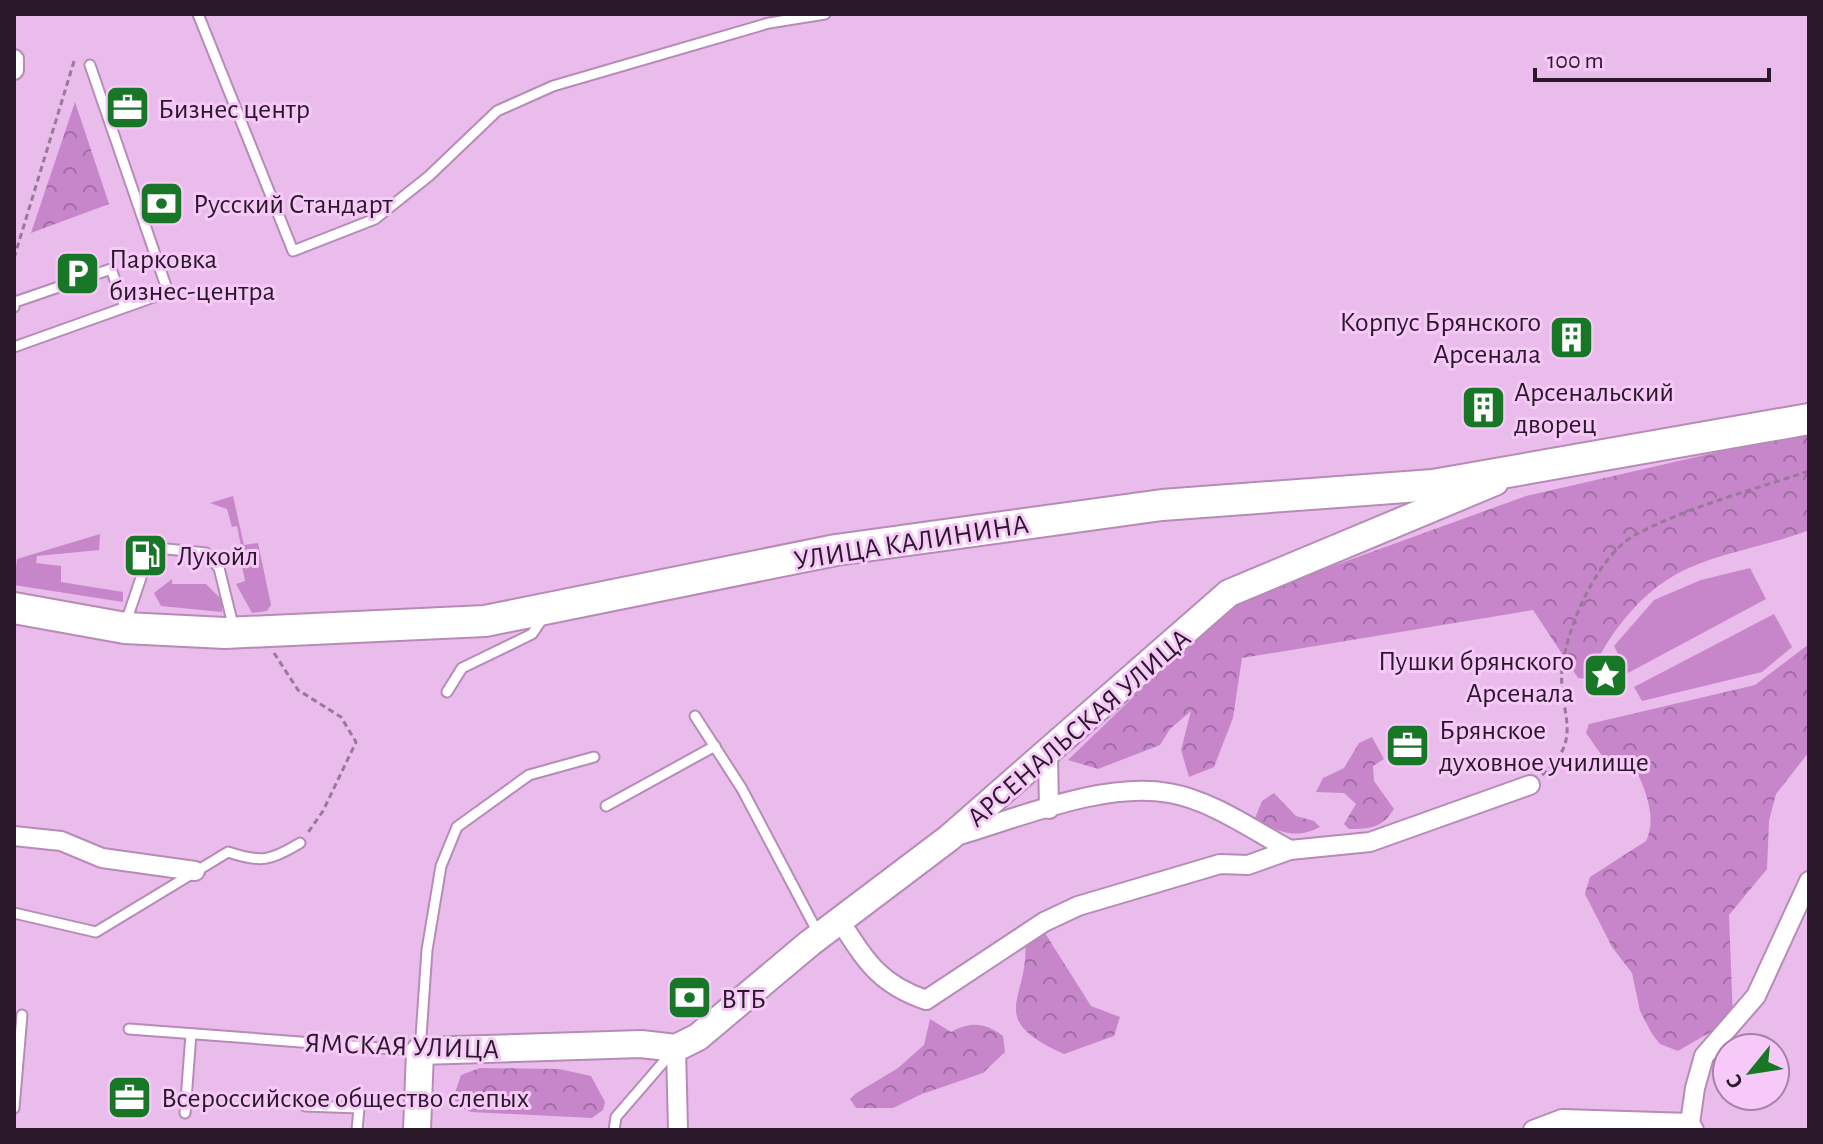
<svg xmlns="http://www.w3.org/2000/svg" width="1823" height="1144" viewBox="0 0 1823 1144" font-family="'Alegreya Sans',sans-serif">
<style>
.grass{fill:#c786ca}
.forest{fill:url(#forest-crowns)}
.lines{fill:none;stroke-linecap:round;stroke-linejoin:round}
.lane-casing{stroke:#b78bb8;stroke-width:13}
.street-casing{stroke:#b78bb8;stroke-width:22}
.secondary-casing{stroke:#b78bb8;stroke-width:30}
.primary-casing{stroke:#b78bb8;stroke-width:34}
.path{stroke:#99789a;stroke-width:3;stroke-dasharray:6 4;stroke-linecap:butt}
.lane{stroke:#fff;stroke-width:9}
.street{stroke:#fff;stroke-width:18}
.secondary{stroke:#fff;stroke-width:26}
.primary{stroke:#fff;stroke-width:30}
.labels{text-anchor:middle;stroke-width:6;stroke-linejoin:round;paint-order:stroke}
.poi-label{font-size:28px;fill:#2a192a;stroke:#f7c9f8;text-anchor:start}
.street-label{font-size:28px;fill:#2a192a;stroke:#f7c9f8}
</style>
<defs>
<pattern id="forest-crowns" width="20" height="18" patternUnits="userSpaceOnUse" patternTransform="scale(2)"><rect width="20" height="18" fill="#c786ca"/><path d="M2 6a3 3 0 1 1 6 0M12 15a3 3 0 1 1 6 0" fill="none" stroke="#a26da4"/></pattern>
</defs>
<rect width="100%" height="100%" fill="#e9bceb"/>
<g class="grass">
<path d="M233 496 244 545 258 543 271 605 267 611 252 613 236 584 245 581 242 566 234 567 236 548 241 546 237 526 232 527 227 509 210 503Z"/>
<path d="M100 534 99 550 37 556 36 563 61 566V582L123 592V602L14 585 17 559Z"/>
<path d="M1750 568 1766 599 1628 673 1614 646 1654 600 1701 580Z"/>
<path d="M172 579V584H206L222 600V612L161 606 154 593Z"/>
<path d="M1774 614 1792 647 1762 672 1642 701 1634 687Z"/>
</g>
<g class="forest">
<path d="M75 102 109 204 31 233Z"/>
<path d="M1809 431V530C1771 545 1729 551 1691 567 1643 587 1608 634 1588 679L1578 678 1533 610 1242 658 1233 718 1214 767 1189 777 1181 750 1191 711 1170 729 1160 745 1098 769 1068 760 1231 603 1526 496Z"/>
<path d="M1809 644V752L1776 794 1769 821 1767 869 1729 915 1733 1019 1678 1051 1660 1044 1652 1034 1640 1011 1632 973 1612 947 1585 894 1590 877 1646 841C1657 819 1646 791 1636 770L1614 772 1604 769 1603 757 1586 733 1589 724 1755 685Z"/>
<path d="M1372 737 1384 759 1373 766 1374 781 1394 809C1382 828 1370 829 1349 829L1344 824 1356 804 1344 793 1316 792 1323 778 1344 768 1359 743Z"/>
<path d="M1274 793 1296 816 1314 821 1320 827C1295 840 1278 832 1255 818L1262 801Z"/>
<path d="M1043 930 1091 1006 1120 1017 1114 1036 1064 1054C982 1017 1031 1000 1025 940Z"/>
<path d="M930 1019 951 1032C972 1021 985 1023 1003 1036L1005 1052 983 1073 922 1094 893 1108H856L850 1099 855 1094 898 1068 924 1045Z"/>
<path d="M480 1068 559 1069 591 1076 605 1102 603 1110 592 1118 471 1112 456 1105 455 1093 461 1075Z"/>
</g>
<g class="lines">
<defs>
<g id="lane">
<path d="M198 14 293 251 375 219 429 176 497 111 553 86 769 23 825 14"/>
<path d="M14 307 15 302 111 269 125 307"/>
<path d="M14 347 168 292 90 65"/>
<path d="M126 622 149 554 157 548 206 553 219 568 234 629"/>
<path d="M447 692 462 668 532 634 543 618"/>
<path d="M695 716 742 789 818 933"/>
<path d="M606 806 715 746"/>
<path d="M14 913 96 932 228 852C261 863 270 861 300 843"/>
<path d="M129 1029 420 1051 427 950 441 866 457 827 529 775 594 757"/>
<path d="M305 1106 359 1108 357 1130"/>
<path d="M14 1108 22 1015"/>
<path d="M185 1113 191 1034"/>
<path d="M614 1130 616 1117 673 1051"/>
</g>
<g id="street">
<path d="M14 59V70"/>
<path d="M1048 754 1049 809"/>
<path d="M14 836 61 841 102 858 195 871"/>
<path d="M956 836C1019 818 1104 781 1169 793 1211 800 1253 830 1290 850"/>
<path d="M840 921C866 961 879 984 926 1000L1044 922 1078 906 1220 864 1248 865 1290 850 1370 842 1530 785"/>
<path d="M676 1048 678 1130"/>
<path d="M1533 1130 1562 1119 1690 1123"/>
<path d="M1694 1130 1690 1123 1695 1088 1704 1056 1756 996 1809 881"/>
</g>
<path id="secondary" d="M417 1130 420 1051 641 1044 676 1048 698 1037 810 943 949 838 1229 593 1495 482"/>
<path id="primary" d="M14 608 125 628 225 633 485 621 836 550 1162 505 1433 485 1809 419"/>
</defs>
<use href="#lane" class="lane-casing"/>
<use href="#street" class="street-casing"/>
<use href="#secondary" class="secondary-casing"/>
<use href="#primary" class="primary-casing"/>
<g class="path">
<path d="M14 258 75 58"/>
<path d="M274 653 298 690 341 717 356 742 323 811 307 834"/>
<path d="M1542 775C1586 738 1558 713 1562 669 1567 626 1598 554 1637 534 1690 506 1753 490 1809 471"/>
</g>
<use href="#lane" class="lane"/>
<use href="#street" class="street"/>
<use href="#secondary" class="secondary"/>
<use href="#primary" class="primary"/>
</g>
<defs>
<symbol id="office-square" viewBox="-11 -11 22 22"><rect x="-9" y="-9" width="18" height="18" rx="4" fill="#177727" stroke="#f7c9f8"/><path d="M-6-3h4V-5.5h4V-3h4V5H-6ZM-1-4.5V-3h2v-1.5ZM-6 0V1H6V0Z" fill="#fff"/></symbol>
<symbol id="bank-square" viewBox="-11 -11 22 22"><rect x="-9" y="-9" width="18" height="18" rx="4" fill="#177727" stroke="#f7c9f8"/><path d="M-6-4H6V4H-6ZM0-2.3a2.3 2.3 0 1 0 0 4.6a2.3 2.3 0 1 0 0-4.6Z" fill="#fff"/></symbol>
<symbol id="parking-square" viewBox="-11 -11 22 22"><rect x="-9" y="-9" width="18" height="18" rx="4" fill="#177727" stroke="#f7c9f8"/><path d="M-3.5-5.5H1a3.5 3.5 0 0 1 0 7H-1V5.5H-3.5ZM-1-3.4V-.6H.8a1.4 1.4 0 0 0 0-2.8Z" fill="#fff"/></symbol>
<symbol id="building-square" viewBox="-11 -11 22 22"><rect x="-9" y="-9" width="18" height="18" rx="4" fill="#177727" stroke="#f7c9f8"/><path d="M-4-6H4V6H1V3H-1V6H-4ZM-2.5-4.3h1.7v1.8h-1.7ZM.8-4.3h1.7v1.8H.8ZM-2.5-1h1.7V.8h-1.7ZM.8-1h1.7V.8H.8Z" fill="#fff"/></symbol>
<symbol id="fuel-square" viewBox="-11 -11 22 22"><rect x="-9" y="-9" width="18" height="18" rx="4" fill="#177727" stroke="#f7c9f8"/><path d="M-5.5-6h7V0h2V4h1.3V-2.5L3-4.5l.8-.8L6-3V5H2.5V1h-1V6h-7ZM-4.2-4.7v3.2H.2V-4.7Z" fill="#fff"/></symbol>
<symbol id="sight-square" viewBox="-11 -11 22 22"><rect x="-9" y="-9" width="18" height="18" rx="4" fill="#177727" stroke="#f7c9f8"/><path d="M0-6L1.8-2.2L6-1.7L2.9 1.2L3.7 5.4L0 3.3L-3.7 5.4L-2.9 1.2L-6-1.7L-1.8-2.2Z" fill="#fff"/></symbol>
</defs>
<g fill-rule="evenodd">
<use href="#office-square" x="102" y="82" width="51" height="51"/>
<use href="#bank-square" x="136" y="178" width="51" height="51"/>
<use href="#parking-square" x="52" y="248" width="51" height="51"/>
<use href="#building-square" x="1546" y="312" width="51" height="51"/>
<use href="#building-square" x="1458" y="382" width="51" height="51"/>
<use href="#fuel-square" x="120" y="530" width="51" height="51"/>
<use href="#sight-square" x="1580" y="650" width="51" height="51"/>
<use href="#office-square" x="1382" y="720" width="51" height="51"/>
<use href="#bank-square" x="664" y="972" width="51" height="51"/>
<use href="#office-square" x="104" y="1072" width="51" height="51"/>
</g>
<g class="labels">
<g class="poi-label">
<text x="158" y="118">Бизнес центр</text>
<text x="193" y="213">Русский Стандарт</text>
<text x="109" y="268">Парковка<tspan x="109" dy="32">бизнес-центра</tspan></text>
<text x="1541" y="331" text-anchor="end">Корпус Брянского<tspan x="1541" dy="32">Арсенала</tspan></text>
<text x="1514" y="401">Арсенальский<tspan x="1514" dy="32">дворец</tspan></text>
<text x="177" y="565">Лукойл</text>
<text x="1574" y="670" text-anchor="end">Пушки брянского<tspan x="1574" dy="32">Арсенала</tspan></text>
<text x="1439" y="739">Брянское<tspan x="1439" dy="32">духовное училище</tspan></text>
<text x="721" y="1008">ВТБ</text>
<text x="161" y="1107">Всероссийское общество слепых</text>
</g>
<g class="street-label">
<text transform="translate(911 541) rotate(-9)" y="10">УЛИЦА КАЛИНИНА</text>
<text transform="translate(1078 727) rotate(-41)" y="10">АРСЕНАЛЬСКАЯ УЛИЦА</text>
<text transform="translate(402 1045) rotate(2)" y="10">ЯМСКАЯ УЛИЦА</text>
</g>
</g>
<rect width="1823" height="1144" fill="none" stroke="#2a192a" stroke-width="32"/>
<g transform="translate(1751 1072) rotate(240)"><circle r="38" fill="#f7c9f8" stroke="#a583a6" stroke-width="2"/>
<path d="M0-6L14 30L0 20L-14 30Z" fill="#177727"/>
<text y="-12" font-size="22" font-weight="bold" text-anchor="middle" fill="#2a192a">С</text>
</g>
<path d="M1535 68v12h234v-12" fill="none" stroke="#2a192a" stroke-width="4"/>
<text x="1547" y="68" font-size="24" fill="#2a192a" stroke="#f7c9f8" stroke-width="6" paint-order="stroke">100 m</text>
</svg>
